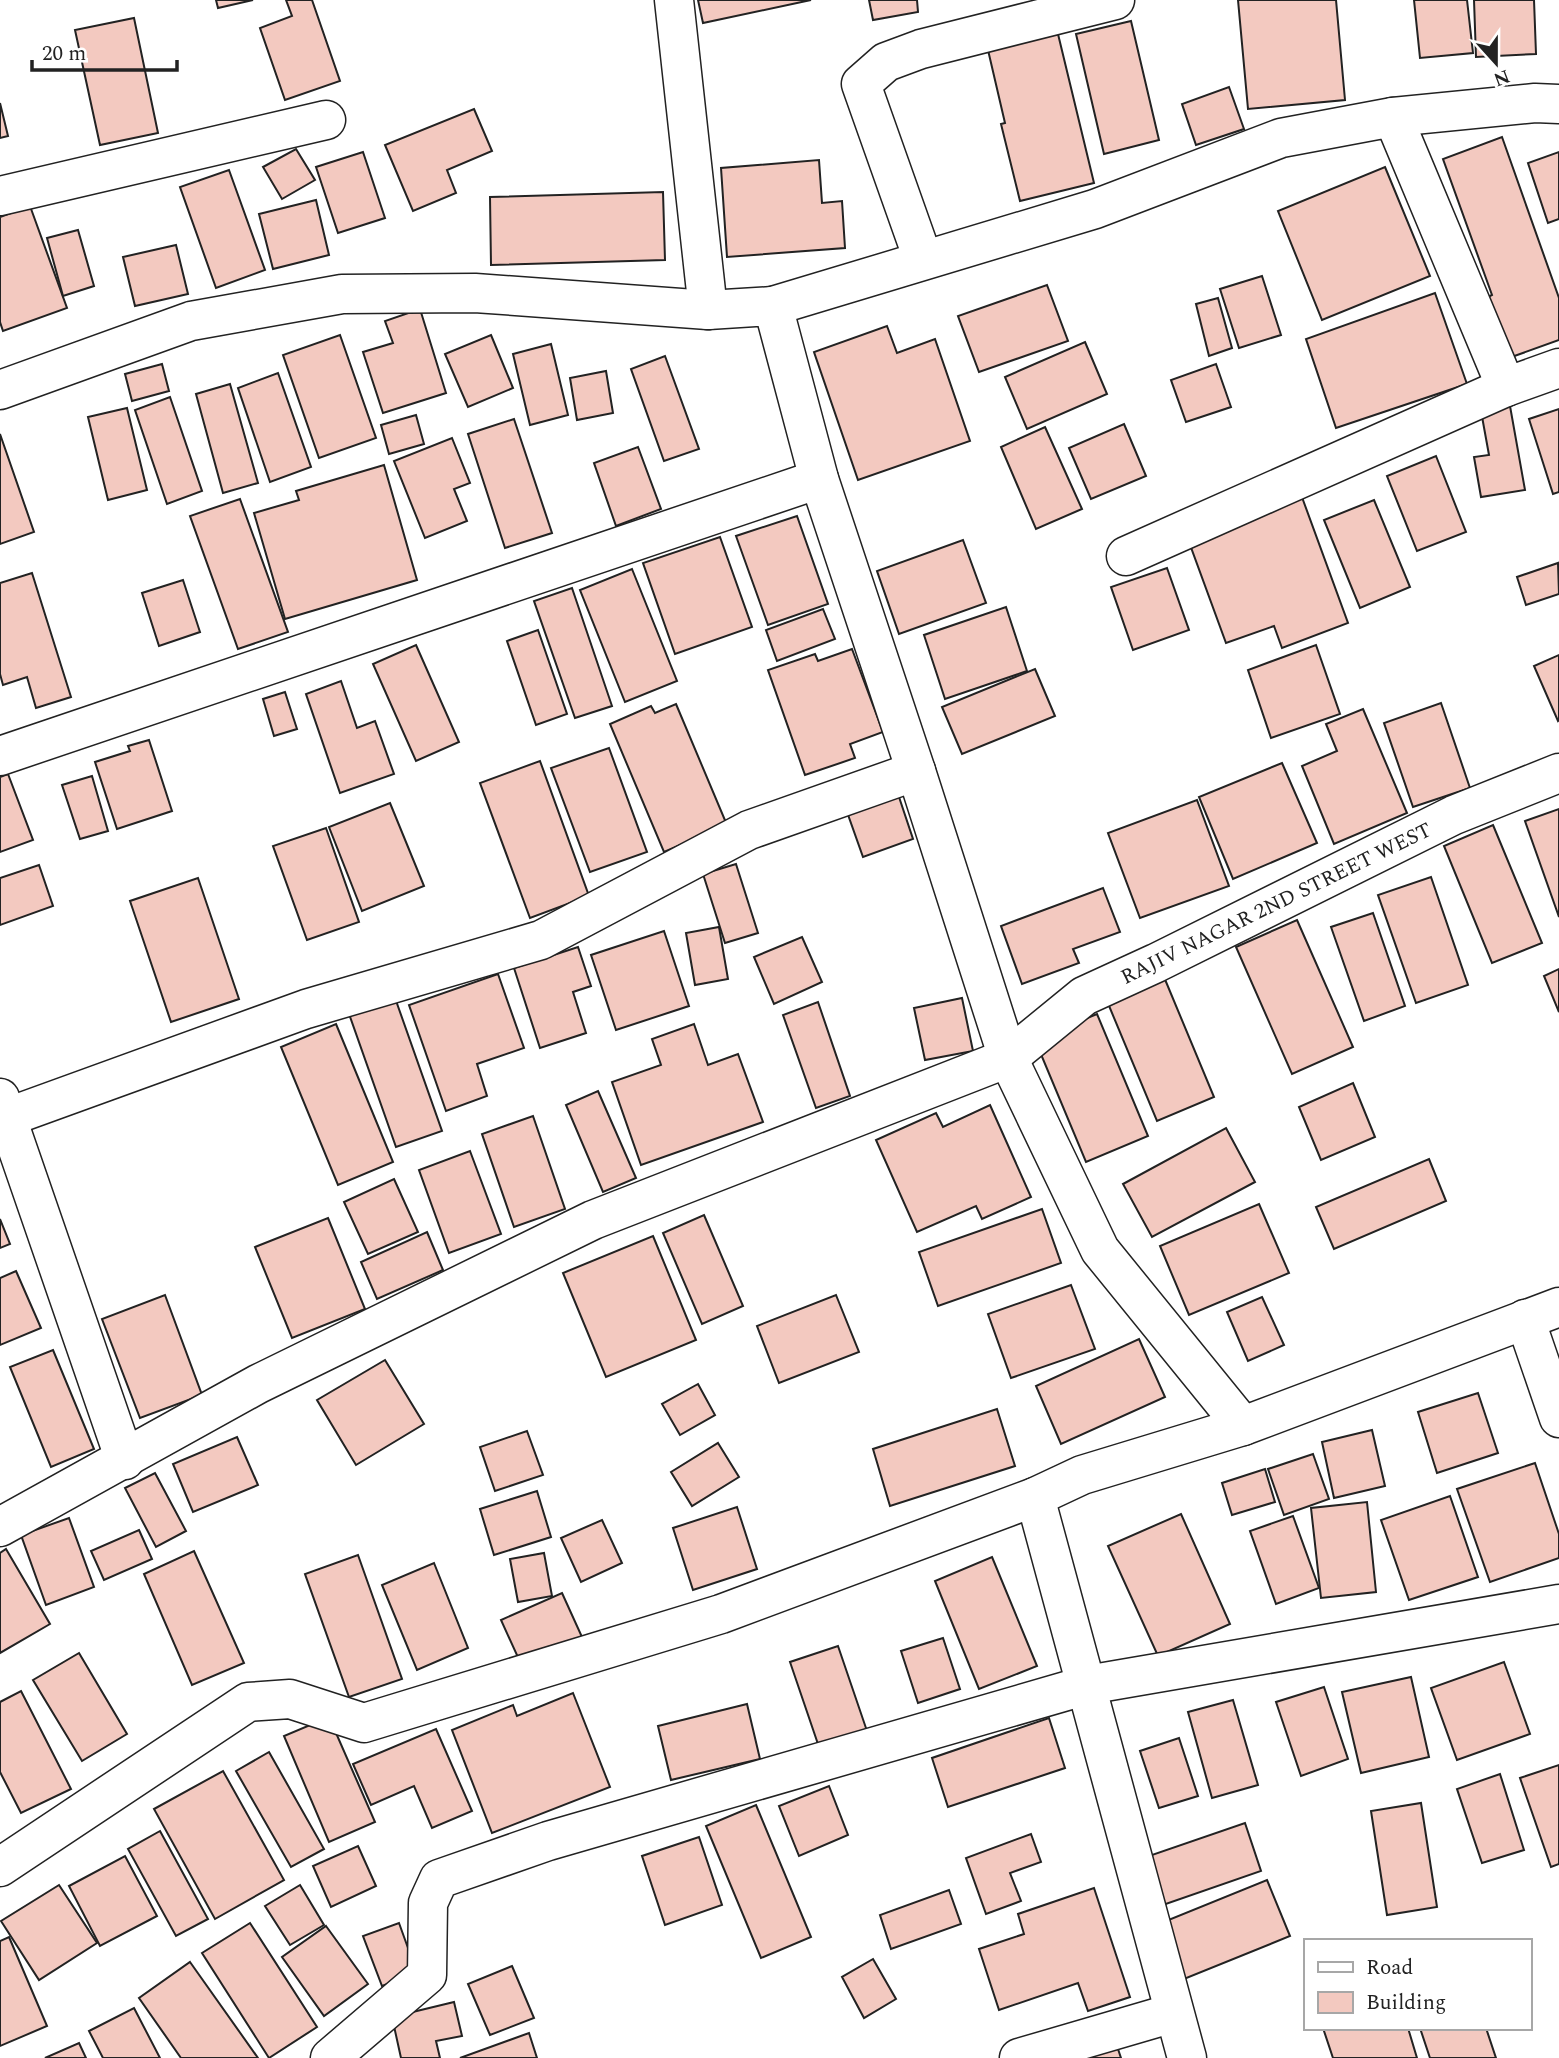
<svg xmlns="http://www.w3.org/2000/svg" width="1559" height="2058" viewBox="0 0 1559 2058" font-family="Spectral,serif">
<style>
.building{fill:#f3c9c0;stroke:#222;stroke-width:2}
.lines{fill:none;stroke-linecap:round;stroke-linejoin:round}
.street-casing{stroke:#222;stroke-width:41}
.secondary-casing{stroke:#222;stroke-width:41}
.street{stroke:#fff;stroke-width:38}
.secondary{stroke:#fff;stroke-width:38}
.labels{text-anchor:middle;stroke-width:5;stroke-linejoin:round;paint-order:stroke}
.street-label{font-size:21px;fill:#222;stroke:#fff}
</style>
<rect width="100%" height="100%" fill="#fff"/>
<g class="building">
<path d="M216 0H253L218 8Z"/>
<path d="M286 0H312L340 81 285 100 260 28 292 16Z"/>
<path d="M698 0H811L703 23Z"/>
<path d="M869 0H917L918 12 873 20Z"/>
<path d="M1238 0H1336L1345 100 1248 109Z"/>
<path d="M1414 0H1467L1473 53 1420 58Z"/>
<path d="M1474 0H1534L1536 54 1476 57Z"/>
<path d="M134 18 158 133 100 145 75 30Z"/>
<path d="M1131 21 1159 140 1104 154 1076 34Z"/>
<path d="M1058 34 1094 183 1020 201 1001 124 1005 123 988 50Z"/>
<path d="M1229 87 1244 129 1196 145 1182 104Z"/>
<path d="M0 103 8 136 0 138Z"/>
<path d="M474 109 492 151 447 170 456 193 413 211 385 145Z"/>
<path d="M1502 137 1559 298V340L1506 359 1484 299 1492 295 1443 159Z"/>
<path d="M296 149 315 180 282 199 263 167Z"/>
<path d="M363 152 385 218 338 233 316 167Z"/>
<path d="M1559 152V219L1548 223 1528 163Z"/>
<path d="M819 160 822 203 842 201 845 248 727 257 721 168Z"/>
<path d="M1385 167 1430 276 1322 320 1278 211Z"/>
<path d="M229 170 265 270 216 288 180 187Z"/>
<path d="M663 192 665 260 491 265 490 197Z"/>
<path d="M316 200 329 255 273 269 259 214Z"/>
<path d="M30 206 67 308 3 331 0 322V217Z"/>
<path d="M78 230 94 286 63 296 47 238Z"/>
<path d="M176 245 188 294 135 306 123 257Z"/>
<path d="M1262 276 1281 335 1239 348 1220 289Z"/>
<path d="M1047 285 1068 341 979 372 958 316Z"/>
<path d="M1435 293 1467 384 1336 428 1306 339Z"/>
<path d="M1218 298 1232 348 1209 356 1196 304Z"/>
<path d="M420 309 446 393 383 413 363 352 393 343 385 321Z"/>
<path d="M887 326 897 353 935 339 970 441 858 480 814 352Z"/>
<path d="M340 335 376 438 319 458 283 355Z"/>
<path d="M491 335 513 388 468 407 445 354Z"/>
<path d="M1085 342 1107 394 1027 429 1005 377Z"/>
<path d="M551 344 568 415 530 425 513 354Z"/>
<path d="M665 356 699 449 664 461 631 369Z"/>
<path d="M162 364 169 391 132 401 125 374Z"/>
<path d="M1216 364 1231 407 1186 422 1171 380Z"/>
<path d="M606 371 613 413 577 420 570 378Z"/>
<path d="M278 373 311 467 270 482 238 388Z"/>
<path d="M230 384 258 483 223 493 196 394Z"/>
<path d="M170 397 202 491 167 504 135 410Z"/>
<path d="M1510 406 1525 490 1481 497 1474 457 1489 455 1481 411Z"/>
<path d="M127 408 147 490 108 500 88 417Z"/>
<path d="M1559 409V492L1553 494 1529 419Z"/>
<path d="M416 415 424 444 389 454 381 425Z"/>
<path d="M514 419 552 533 505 548 468 434Z"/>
<path d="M1124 424 1146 476 1091 499 1069 448Z"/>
<path d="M1045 427 1082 509 1036 529 1001 447Z"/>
<path d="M0 434 34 532 0 544Z"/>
<path d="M452 438 470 483 454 489 467 521 425 538 394 461Z"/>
<path d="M638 447 661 509 616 526 594 463Z"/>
<path d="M1436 456 1466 532 1417 551 1387 476Z"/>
<path d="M384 465 417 580 285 619 254 513 299 500 296 491Z"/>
<path d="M1299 489 1348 623 1282 648 1274 626 1226 643 1185 531Z"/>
<path d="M240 499 288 632 238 649 190 516Z"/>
<path d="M1374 500 1410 587 1360 608 1324 520Z"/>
<path d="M797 516 828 604 768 625 736 536Z"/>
<path d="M720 537 752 627 675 654 643 563Z"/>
<path d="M963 540 986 603 899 634 877 571Z"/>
<path d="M1558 563 1559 594 1526 605 1517 577Z"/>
<path d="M1167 568 1189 630 1133 650 1111 587Z"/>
<path d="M632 569 677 681 625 702 580 590Z"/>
<path d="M32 573 71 697 36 708 27 677 3 685 0 674V583Z"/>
<path d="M183 580 200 632 159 646 142 593Z"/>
<path d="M572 588 612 706 575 718 534 601Z"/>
<path d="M1006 607 1027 671 945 699 924 635Z"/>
<path d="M823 609 835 639 777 661 766 630Z"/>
<path d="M538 630 567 714 536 725 507 641Z"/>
<path d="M416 645 459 742 416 761 373 664Z"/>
<path d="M1316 645 1340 714 1271 738 1248 670Z"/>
<path d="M852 649 883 732 850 744 855 758 805 775 768 670 815 654 818 661Z"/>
<path d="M1559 655V720L1558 721 1534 666Z"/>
<path d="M1035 669 1055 716 962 754 942 707Z"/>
<path d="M341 681 357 728 375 721 394 774 340 793 306 694Z"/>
<path d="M285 692 297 729 274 736 263 699Z"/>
<path d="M1441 703 1470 788 1413 807 1384 723Z"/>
<path d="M676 704 727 825 664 852 610 724 651 706 655 713Z"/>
<path d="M1363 709 1407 813 1334 844 1302 766 1337 751 1326 724Z"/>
<path d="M149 740 172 811 117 829 95 762 130 751 128 746Z"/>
<path d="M609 748 647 852 590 872 551 768Z"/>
<path d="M540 761 589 896 530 918 480 783Z"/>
<path d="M1282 763 1317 843 1233 879 1199 797Z"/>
<path d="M8 774 33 840 0 852V777Z"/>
<path d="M92 776 108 831 80 839 62 785Z"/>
<path d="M897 791 913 839 863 857 846 809Z"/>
<path d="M1197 800 1229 886 1140 918 1108 833Z"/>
<path d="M390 803 424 886 362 911 329 827Z"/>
<path d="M1559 809V917L1525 821Z"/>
<path d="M1493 825 1542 943 1492 963 1444 846Z"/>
<path d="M326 828 359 922 307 940 273 846Z"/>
<path d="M736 864 758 933 725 943 703 874Z"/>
<path d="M39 865 53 906 0 925V878Z"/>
<path d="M1431 877 1468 985 1416 1003 1378 895Z"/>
<path d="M198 878 239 999 171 1022 130 901Z"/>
<path d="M1103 888 1120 932 1073 949 1079 963 1022 984 1001 926Z"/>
<path d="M1373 913 1405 1006 1364 1021 1331 927Z"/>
<path d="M1297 920 1353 1047 1292 1074 1236 947Z"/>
<path d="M719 927 728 979 695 985 686 933Z"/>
<path d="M664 931 689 1006 616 1030 591 955Z"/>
<path d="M802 937 822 982 774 1004 754 957Z"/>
<path d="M578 947 591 986 573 992 586 1033 540 1048 514 968Z"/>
<path d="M1559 969V1012L1544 976Z"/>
<path d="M498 974 524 1048 477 1064 487 1096 446 1111 409 1005Z"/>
<path d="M1164 977 1214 1097 1157 1121 1107 1001Z"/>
<path d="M394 995 442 1131 396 1147 348 1011Z"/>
<path d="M962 998 973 1051 925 1060 914 1008Z"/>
<path d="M818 1002 850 1096 816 1108 783 1015Z"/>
<path d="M1097 1014 1148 1136 1086 1162 1035 1040Z"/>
<path d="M336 1024 393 1162 338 1185 281 1047Z"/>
<path d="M694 1024 708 1065 738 1054 763 1122 641 1165 612 1082 661 1065 652 1039Z"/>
<path d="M1353 1083 1375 1137 1321 1160 1299 1107Z"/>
<path d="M598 1091 636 1178 603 1192 566 1105Z"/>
<path d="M990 1105 1031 1197 982 1219 976 1206 917 1232 876 1140 936 1113 943 1127Z"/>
<path d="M533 1116 565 1209 514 1227 482 1134Z"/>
<path d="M1226 1128 1255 1182 1152 1237 1123 1184Z"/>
<path d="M470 1151 501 1234 449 1253 419 1170Z"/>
<path d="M1429 1159 1446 1201 1334 1249 1316 1207Z"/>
<path d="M394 1179 418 1232 368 1254 344 1202Z"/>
<path d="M1259 1204 1289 1273 1189 1315 1160 1246Z"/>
<path d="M1042 1209 1061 1263 938 1306 919 1252Z"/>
<path d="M704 1215 743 1306 702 1324 663 1233Z"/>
<path d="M328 1218 365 1309 292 1338 255 1247Z"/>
<path d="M0 1219 10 1244 0 1248Z"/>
<path d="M427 1232 443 1270 377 1299 361 1262Z"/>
<path d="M653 1236 696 1340 606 1377 563 1273Z"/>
<path d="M16 1271 41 1328 0 1345V1278Z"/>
<path d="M1071 1285 1095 1349 1011 1378 988 1314Z"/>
<path d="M165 1295 202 1395 140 1418 102 1319Z"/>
<path d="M836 1295 859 1352 779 1383 757 1326Z"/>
<path d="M1262 1297 1284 1345 1248 1361 1227 1312Z"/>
<path d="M1139 1339 1165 1397 1061 1444 1036 1386Z"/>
<path d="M53 1350 94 1449 51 1467 10 1367Z"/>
<path d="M385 1360 424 1424 356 1465 317 1400Z"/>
<path d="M698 1384 715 1415 680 1435 662 1404Z"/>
<path d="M1478 1393 1498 1453 1437 1473 1418 1412Z"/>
<path d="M997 1409 1015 1466 890 1506 873 1449Z"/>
<path d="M1372 1430 1385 1486 1334 1498 1322 1442Z"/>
<path d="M527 1431 543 1475 495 1491 480 1447Z"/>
<path d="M237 1437 258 1485 193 1512 173 1464Z"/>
<path d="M718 1443 739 1477 692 1506 671 1472Z"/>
<path d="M1313 1454 1329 1499 1284 1515 1268 1469Z"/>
<path d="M1535 1463 1559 1534V1558L1490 1582 1457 1489Z"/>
<path d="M1265 1469 1275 1502 1232 1515 1222 1483Z"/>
<path d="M155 1473 186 1531 156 1547 125 1488Z"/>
<path d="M537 1491 551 1537 494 1555 480 1509Z"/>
<path d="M1450 1496 1478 1577 1409 1600 1381 1520Z"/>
<path d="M1367 1502 1376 1592 1321 1598 1311 1508Z"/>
<path d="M737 1507 757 1569 693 1590 673 1528Z"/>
<path d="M1181 1514 1230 1624 1158 1656 1108 1546Z"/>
<path d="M1293 1516 1319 1588 1276 1604 1250 1531Z"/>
<path d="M69 1518 94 1587 46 1605 21 1535Z"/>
<path d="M602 1520 622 1563 581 1582 561 1538Z"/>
<path d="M139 1530 152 1559 104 1580 91 1551Z"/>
<path d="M6 1549 50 1624 0 1653V1553Z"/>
<path d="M194 1551 244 1663 192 1685 144 1574Z"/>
<path d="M544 1553 552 1596 518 1602 510 1559Z"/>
<path d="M358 1555 402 1679 349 1697 305 1574Z"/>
<path d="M992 1557 1037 1666 979 1689 935 1581Z"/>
<path d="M434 1563 468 1648 417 1670 382 1585Z"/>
<path d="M562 1593 582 1637 521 1664 501 1620Z"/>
<path d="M943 1638 960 1689 918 1703 901 1651Z"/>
<path d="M838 1646 867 1731 819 1747 790 1662Z"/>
<path d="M79 1653 127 1734 82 1761 33 1680Z"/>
<path d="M1504 1662 1530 1734 1457 1760 1431 1688Z"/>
<path d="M1411 1677 1429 1757 1361 1773 1342 1692Z"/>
<path d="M1324 1687 1348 1759 1301 1776 1276 1702Z"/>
<path d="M21 1691 71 1789 21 1813 0 1772V1702Z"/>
<path d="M573 1693 610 1787 492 1833 452 1730 513 1705 517 1716Z"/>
<path d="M1233 1700 1258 1785 1212 1798 1188 1712Z"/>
<path d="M747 1704 760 1759 671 1780 658 1726Z"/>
<path d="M329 1717 375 1822 329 1842 284 1736Z"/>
<path d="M1049 1718 1065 1768 948 1807 932 1758Z"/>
<path d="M436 1729 472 1811 432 1828 414 1786 371 1805 353 1764Z"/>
<path d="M1179 1738 1198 1796 1159 1808 1140 1751Z"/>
<path d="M269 1752 324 1849 291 1867 236 1771Z"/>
<path d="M1559 1765V1864L1551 1867 1520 1778Z"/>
<path d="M223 1771 284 1880 215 1919 154 1809Z"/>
<path d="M1500 1774 1524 1850 1482 1863 1457 1789Z"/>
<path d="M829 1786 848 1835 799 1856 779 1806Z"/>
<path d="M1421 1803 1437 1907 1387 1915 1371 1811Z"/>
<path d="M756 1805 811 1937 761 1958 706 1826Z"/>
<path d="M1245 1823 1261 1871 1160 1906 1143 1858Z"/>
<path d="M160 1831 208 1919 176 1936 128 1849Z"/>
<path d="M1031 1834 1041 1862 1010 1873 1021 1901 986 1914 966 1858Z"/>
<path d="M699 1837 722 1905 665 1925 642 1856Z"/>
<path d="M358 1846 376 1886 331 1907 313 1866Z"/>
<path d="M125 1856 157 1916 100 1946 69 1886Z"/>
<path d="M1267 1880 1290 1936 1184 1979 1161 1923Z"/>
<path d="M59 1885 97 1943 39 1980 1 1921Z"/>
<path d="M300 1885 324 1925 290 1945 265 1906Z"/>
<path d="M1094 1888 1130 1997 1088 2011 1078 1983 999 2010 979 1949 1024 1934 1018 1914Z"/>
<path d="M949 1890 961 1924 891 1949 880 1915Z"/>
<path d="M250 1923 317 2027 269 2058 202 1953Z"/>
<path d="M399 1923 417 1973 382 1986 363 1936Z"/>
<path d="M326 1926 368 1984 324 2016 282 1957Z"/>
<path d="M9 1937 47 2026 0 2046V1941Z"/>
<path d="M873 1959 896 1999 864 2018 842 1977Z"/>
<path d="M190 1962 258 2058H181L139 1998Z"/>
<path d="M512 1966 534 2018 490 2035 468 1984Z"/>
<path d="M454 2002 462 2036 436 2041 440 2058H401L392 2017Z"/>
<path d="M134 2008 160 2058H103L89 2031Z"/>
<path d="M1323 2028H1408L1417 2058H1333Z"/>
<path d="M1420 2028H1486L1496 2058H1430Z"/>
<path d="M529 2033 537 2058H460Z"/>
<path d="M79 2043 86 2058H45Z"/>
<path d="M1117 2046 1121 2058H1087Z"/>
</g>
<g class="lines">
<defs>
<g id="street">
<path d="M674 0 708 310"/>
<path d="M1393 117 1535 103 1559 104"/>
<path d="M0 196 326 120"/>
<path d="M923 259 861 84 886 62 921 49 1115 0"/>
<path d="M773 306 1095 209 1281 138 1393 117 1506 387 1559 368"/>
<path d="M1126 556 1506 387"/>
<path d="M0 756 819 479"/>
<path d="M0 1098 125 1460"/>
<path d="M0 1120 306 1009 541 940 749 830 916 771"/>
<path d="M0 1527 258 1384 593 1220 1008 1058 1084 996 1156 963 1454 815 1559 773"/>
<path d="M0 1867 248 1702 290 1699 364 1723 721 1614 1035 1497"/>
<path d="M330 2058 427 1975 428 1903 439 1879 548 1841 1087 1685 1559 1604"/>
<path d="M1019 2058 1173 2013"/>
<path d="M1187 2058 1035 1497 1082 1475 1243 1426"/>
</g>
<g id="secondary">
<path d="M0 390 191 321 342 294 475 293 708 310 773 306 819 479 916 771 1008 1058 1100 1250 1243 1426 1559 1307"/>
<path d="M1525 1319 1559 1418"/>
</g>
</defs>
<use href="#street" class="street-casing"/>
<use href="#secondary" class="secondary-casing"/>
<use href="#street" class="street"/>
<use href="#secondary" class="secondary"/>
</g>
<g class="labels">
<g class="street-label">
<text transform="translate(1276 903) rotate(-26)" y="7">RAJIV NAGAR 2ND STREET WEST</text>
</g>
</g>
<rect x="1304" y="1939" width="228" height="91" fill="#ffffff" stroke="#a7a7a7" stroke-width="2"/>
<rect x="1318" y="1962" width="35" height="10" fill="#ffffff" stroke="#a7a7a7" stroke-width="2"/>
<text x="1366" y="1974" font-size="21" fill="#222222">Road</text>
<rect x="1318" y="1992" width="35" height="21" fill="#f3c9c0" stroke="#a7a7a7" stroke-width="2"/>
<text x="1366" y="2009" font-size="21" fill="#222222">Building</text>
<g transform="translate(1496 63) rotate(159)" stroke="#ffffff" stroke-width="5" paint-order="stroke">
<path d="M0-5L12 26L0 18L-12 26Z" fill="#222222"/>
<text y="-10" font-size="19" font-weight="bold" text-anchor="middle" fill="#222222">N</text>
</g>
<path d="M32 60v10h145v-10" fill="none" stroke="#222222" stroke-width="3.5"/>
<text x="42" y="60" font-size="21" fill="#222222" stroke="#ffffff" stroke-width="5" paint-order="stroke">20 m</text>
</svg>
